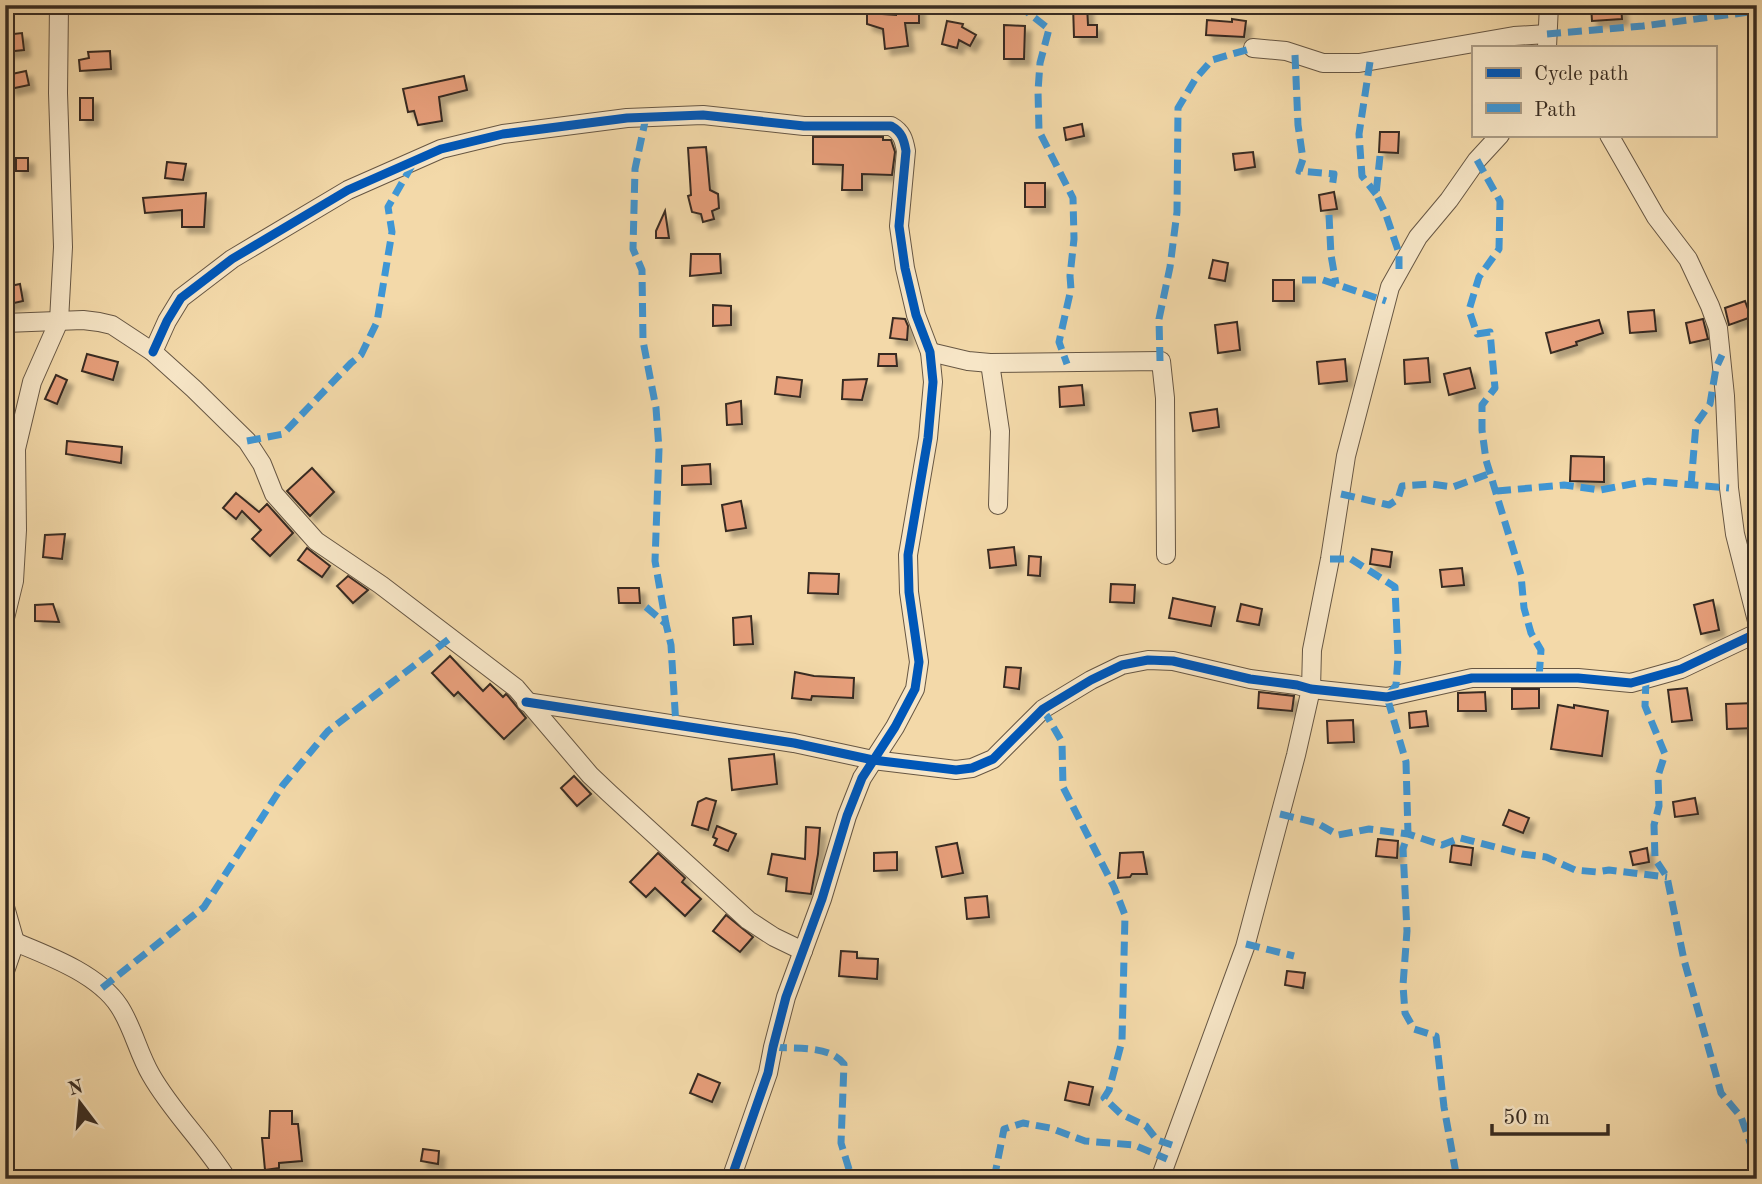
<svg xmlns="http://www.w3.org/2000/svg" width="1762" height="1184" viewBox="0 0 1762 1184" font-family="'Old Standard TT',serif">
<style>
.building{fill:#e69e7a;stroke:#382c22;stroke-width:2;filter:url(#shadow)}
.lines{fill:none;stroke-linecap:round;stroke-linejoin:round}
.street-casing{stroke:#675744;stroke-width:20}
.street{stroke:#f7e6c7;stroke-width:18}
.quiet{stroke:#3e96d5;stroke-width:7;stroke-dasharray:14 7;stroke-linecap:butt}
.cycleway-casing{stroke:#f7e6c7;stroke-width:13}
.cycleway{stroke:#0057b8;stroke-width:9}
</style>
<defs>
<filter id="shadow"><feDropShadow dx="6" dy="6" stdDeviation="2" flood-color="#0004"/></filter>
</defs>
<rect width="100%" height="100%" fill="#f3d9a9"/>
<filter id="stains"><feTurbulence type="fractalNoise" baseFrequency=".00286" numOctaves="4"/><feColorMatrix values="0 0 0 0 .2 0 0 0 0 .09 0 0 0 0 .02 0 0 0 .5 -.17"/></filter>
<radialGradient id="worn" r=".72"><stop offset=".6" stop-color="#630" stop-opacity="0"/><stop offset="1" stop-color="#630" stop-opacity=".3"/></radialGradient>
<g class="building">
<path d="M896 5H919V23H905L908 46 885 49 883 29 867 24V13L896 15Z"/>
<path d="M1073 5H1087L1088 25H1097V37H1074Z"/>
<path d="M1591 5H1621L1622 19 1592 21Z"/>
<path d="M1232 19 1246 21 1244 37 1206 35 1207 20 1232 22Z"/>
<path d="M947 21 963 24 962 27 976 35 970 46 959 40 957 48 942 44Z"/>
<path d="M1004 25 1025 26 1024 59H1004Z"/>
<path d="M22 33 24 50 5 52V35Z"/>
<path d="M110 51 111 69 80 71 79 60 89 58 88 52Z"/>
<path d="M26 71 29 85 10 89 7 75Z"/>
<path d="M464 76 467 90 439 97 442 121 418 125 414 111 408 112 403 89Z"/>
<rect x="80" y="98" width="13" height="22"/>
<path d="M1082 124 1084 136 1066 140 1064 128Z"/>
<path d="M1380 132H1399L1398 153 1379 152Z"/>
<path d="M813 137H883V140H891L895 152 892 175 862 174V190H842L843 165 813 164Z"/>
<path d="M706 147 710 190 718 194 719 208 712 211 714 219 703 222 701 214 692 212 688 196 691 195 688 148Z"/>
<path d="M1253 152 1255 167 1235 170 1233 154Z"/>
<rect x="16" y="158" width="12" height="13"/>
<path d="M167 162 186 164 183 180 165 178Z"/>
<rect x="1025" y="183" width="20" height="24"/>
<path d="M1334 192 1337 209 1321 211 1319 195Z"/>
<path d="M206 193 204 227H182V210L145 213 143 198Z"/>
<path d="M665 211 669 238H656V231Z"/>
<path d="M691 254H720L721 273 690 276Z"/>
<path d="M1213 260 1228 263 1225 281 1209 278Z"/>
<rect x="1273" y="280" width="21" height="21"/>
<path d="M20 284 23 301 5 305V287Z"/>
<path d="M1745 301 1748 309 1752 308 1754 316 1729 325 1725 308Z"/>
<path d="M713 305 731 306V325L713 326Z"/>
<path d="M1654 310 1656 331 1630 333 1628 312Z"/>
<path d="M893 318 905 319 908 326 907 340 890 338Z"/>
<path d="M1703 319 1708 339 1690 343 1686 323Z"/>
<path d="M1599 320 1603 333 1576 342 1577 345 1551 353 1546 333Z"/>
<path d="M1237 322 1240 350 1218 353 1215 325Z"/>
<path d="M87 354 118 362 113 380 82 371Z"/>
<path d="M879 354H896L897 366H878Z"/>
<path d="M1428 358 1430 382 1405 384 1404 360Z"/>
<path d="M1345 359 1347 381 1319 384 1317 362Z"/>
<path d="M1470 368 1475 388 1449 395 1444 374Z"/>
<path d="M56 375 67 380 57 404 45 399Z"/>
<path d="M777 377 802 380 800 397 775 394Z"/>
<path d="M867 379 862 400 842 399 843 380Z"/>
<path d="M1082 385 1084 405 1060 407 1059 387Z"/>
<path d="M741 401 742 424 727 425 726 404Z"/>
<path d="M1217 409 1219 427 1193 431 1190 413Z"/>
<path d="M67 441 122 447 121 463 66 454Z"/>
<path d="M1571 456 1604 457V482L1570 481Z"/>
<path d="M710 464 711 484 682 485V466Z"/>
<path d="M312 468 334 492 310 516 287 491Z"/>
<path d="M236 493 259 512 267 504 293 533 270 556 252 539 261 530 242 511 236 519 223 508Z"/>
<path d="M741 501 746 528 726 531 722 505Z"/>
<path d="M65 534 62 559 43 557 45 535Z"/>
<path d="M1014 547 1016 565 990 568 988 550Z"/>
<path d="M307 548 330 566 322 577 298 560Z"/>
<path d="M1372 549 1392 552 1390 567 1370 564Z"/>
<path d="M1029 556 1041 557 1040 576 1028 575Z"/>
<path d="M1462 568 1464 585 1442 587 1440 570Z"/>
<path d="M809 573 839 574 838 594 808 593Z"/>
<path d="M348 576 368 590 353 603 337 586Z"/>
<path d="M1111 584 1135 585 1134 603 1110 602Z"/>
<path d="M618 588H639L640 603H619Z"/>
<path d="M1173 598 1215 607 1211 626 1169 618Z"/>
<path d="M1713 600 1719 630 1701 634 1694 605Z"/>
<path d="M53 604 59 622 35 621V605Z"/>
<path d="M1241 604 1262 609 1259 625 1237 621Z"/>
<path d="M751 616 753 644 734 645 733 618Z"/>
<path d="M450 656 483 691 490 684 503 697 506 694 508 696 526 718 504 739 458 692 454 696 432 673Z"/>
<path d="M1006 667 1021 668 1019 689 1004 687Z"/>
<path d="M795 672 814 676 854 678 853 698 812 696 811 700 792 698Z"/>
<path d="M1687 688 1692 720 1672 722 1668 690Z"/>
<path d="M1512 689H1539V708L1512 709Z"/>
<path d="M1259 692 1294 696 1292 711 1258 708Z"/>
<path d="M1485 692 1486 711H1458V693Z"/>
<path d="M1756 703 1757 728 1727 729 1726 704Z"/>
<path d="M1558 705 1574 708V705L1608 711 1602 756 1551 749Z"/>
<path d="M1426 711 1428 726 1410 728 1409 713Z"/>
<path d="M1353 720 1354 742 1328 743 1327 721Z"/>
<path d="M774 754 777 784 732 790 729 759Z"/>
<path d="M574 776 591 794 577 806 561 788Z"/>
<path d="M706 798 716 801 708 830 692 825 698 802Z"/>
<path d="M1695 798 1698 814 1675 817 1673 802Z"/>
<path d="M1509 810 1529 818 1523 833 1503 825Z"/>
<path d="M717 826 736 834 728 851 714 845 717 839 713 837Z"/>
<path d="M806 827 820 828 818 854 811 894 786 891 787 878 768 874 772 854 805 859Z"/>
<path d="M1378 839 1398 841 1397 858 1376 856Z"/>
<path d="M957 843 963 873 942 877 936 847Z"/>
<path d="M1452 845 1473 848 1471 865 1450 862Z"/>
<path d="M1647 848 1649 862 1633 865 1630 852Z"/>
<path d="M897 852V870L874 871V853Z"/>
<path d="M1143 852 1147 874H1132L1130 877 1118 878 1120 853Z"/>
<path d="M658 853 685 878 682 882 701 899 685 916 655 888 646 897 630 882Z"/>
<path d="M987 896 989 917 967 919 965 898Z"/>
<path d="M726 915 753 937 740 952 713 931Z"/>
<path d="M841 951 857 952V958L878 959 877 979 839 976Z"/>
<path d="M1287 971 1305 973 1303 988 1285 985Z"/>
<path d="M698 1074 720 1083 712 1102 690 1093Z"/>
<path d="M1069 1082 1093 1087 1089 1105 1065 1100Z"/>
<path d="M270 1111H292V1124H298L302 1161 279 1163V1168L265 1170 262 1138H269Z"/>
<path d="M423 1149 439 1151 438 1164 421 1161Z"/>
</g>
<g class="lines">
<defs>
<g id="street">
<path d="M1547 47 1549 5"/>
<path d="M1253 48 1286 51 1323 63H1359L1514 36 1547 34"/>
<path d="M1609 135 1656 217 1688 259 1710 306 1718 328 1725 396 1729 488 1735 534 1757 621"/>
<path d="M5 323 83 320 99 322 112 325 153 352 194 389 247 441 262 464 274 494 316 541 381 585 516 688 590 775 609 793 748 920 774 937 803 951"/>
<path d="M153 352 167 321 181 298 232 259 348 190 441 149 503 134 627 118 703 115 804 126H891C902 132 904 140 906 151L899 226 905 268 916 315 930 352 933 382 928 438 908 555 909 592 919 662 915 689 895 727 862 778 847 816 822 899 786 997 773 1047 768 1073 731 1179"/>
<path d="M930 352 968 361 990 363 1161 361 1165 398 1166 555"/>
<path d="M990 363 1000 431 998 505"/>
<path d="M5 618 14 581 17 530 16 449 32 382 59 321 63 247 58 93 59 5"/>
<path d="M526 702 794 743 873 760 956 770 972 768 993 759 1043 709 1091 680 1122 665 1148 660 1173 661 1250 679 1297 685 1311 689 1387 697 1472 678H1578L1631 683 1681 669 1757 633"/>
<path d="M5 907 15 942 5 971"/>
<path d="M15 942C49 956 98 974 119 1006 133 1027 138 1053 151 1075 172 1112 204 1142 227 1179"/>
<path d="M1160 1179 1245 947 1296 755 1311 689 1312 650 1330 559 1346 456 1390 287 1418 237 1449 200 1477 160 1500 135"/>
</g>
</defs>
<use href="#street" class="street-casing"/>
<use href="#street" class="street"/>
<g class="quiet">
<path d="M1018 5 1049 29 1040 63 1038 91 1039 131 1073 198 1074 239 1070 276 1071 289 1059 342 1067 364"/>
<path d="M1547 34 1643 26 1757 11"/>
<path d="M1295 55 1298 125 1303 159 1299 171 1334 174 1332 188"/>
<path d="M1370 62 1359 134 1362 176 1376 194"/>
<path d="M646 117 635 169 633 249 642 270 643 341 656 408 659 449 655 561 666 624"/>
<path d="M1380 156 1376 194 1386 215 1399 253V269"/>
<path d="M1477 160 1500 201 1499 249 1479 277 1469 310 1477 334 1490 332 1495 388 1482 405V430L1486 460 1521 575 1524 608 1531 633 1541 650 1539 678"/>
<path d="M1329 215 1331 255 1336 284"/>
<path d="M1302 280H1323L1386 301"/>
<path d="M1160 361 1159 319 1170 267 1177 212 1178 108 1196 78 1212 60 1253 48"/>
<path d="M247 441 283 434 351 363 361 355 377 322 392 232 388 207 414 162"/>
<path d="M1691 485 1696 424 1710 404 1716 368 1722 355"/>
<path d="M1497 491 1564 485 1600 490 1648 481 1729 488"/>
<path d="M1341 494 1389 505 1398 499 1402 486 1431 484 1453 487 1491 473"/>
<path d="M1330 559H1351L1395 587 1398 657 1396 685 1387 697 1406 762 1408 834 1403 849 1407 931 1403 985 1405 1013 1414 1029 1436 1036 1444 1107 1457 1179"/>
<path d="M646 607 666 624 671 645 676 726"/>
<path d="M1646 680 1645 706 1665 754 1658 776 1659 806 1654 825 1655 859 1667 877 1684 960 1721 1093 1741 1117 1753 1151 1757 1175"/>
<path d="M1043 709 1062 742 1063 787 1114 887 1125 915 1122 1041 1109 1090 1104 1098 1121 1114 1146 1126 1157 1140 1172 1145"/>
<path d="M1280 814 1317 823 1338 835 1369 829 1408 834 1442 845 1460 838 1522 854 1546 857 1575 870 1597 872 1609 870 1667 877"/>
<path d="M1246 944 1294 956"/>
<path d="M102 988 204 907 283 785 328 731 449 639"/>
<path d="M773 1047C795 1049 830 1045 844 1064L841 1143 852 1179"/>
<path d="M994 1179 1004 1129 1023 1123 1050 1128 1085 1141 1134 1145 1167 1159"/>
</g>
<defs>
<g id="cycleway">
<path d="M153 352 167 321 181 298 232 259 348 190 441 149 503 134 627 118 703 115 804 126H891C902 132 904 140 906 151L899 226 905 268 916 315 930 352 933 382 928 438 908 555 909 592 919 662 915 689 895 727 862 778 847 816 822 899 786 997 773 1047 768 1073 731 1179"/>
<path d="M526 702 794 743 873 760 956 770 972 768 993 759 1043 709 1091 680 1122 665 1148 660 1173 661 1250 679 1297 685 1311 689 1387 697 1472 678H1578L1631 683 1681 669 1757 633"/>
</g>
</defs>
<use href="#cycleway" class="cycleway-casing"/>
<use href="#cycleway" class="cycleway"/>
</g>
<rect width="1762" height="1184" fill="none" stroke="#f3d9a9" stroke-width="28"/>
<rect x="7" y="7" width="1748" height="1170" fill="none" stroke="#382c22" stroke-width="3.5"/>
<rect x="14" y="14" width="1734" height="1156" fill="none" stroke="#382c22" stroke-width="2"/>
<rect x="1472" y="46" width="245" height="91" fill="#f7e6c7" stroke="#ab9c85" stroke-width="2"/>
<rect x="1486" y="68" width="35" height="10" fill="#0057b8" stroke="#ab9c85" stroke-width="2"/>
<text x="1534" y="80" font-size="21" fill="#382c22">Cycle path</text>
<rect x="1486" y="103" width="35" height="10" fill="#3e96d5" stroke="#ab9c85" stroke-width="2"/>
<text x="1534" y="116" font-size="21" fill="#382c22">Path</text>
<g transform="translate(80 1103) rotate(344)" stroke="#f7e6c7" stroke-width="5" paint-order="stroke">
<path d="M0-5L12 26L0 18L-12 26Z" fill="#382c22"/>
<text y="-10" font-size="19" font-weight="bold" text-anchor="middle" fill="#382c22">N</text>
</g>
<path d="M1492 1124v10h116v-10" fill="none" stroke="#382c22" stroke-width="3.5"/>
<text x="1503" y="1124" font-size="21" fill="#382c22" stroke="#f7e6c7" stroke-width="5" paint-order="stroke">50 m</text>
<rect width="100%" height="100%" filter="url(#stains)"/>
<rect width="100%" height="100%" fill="url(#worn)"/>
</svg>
